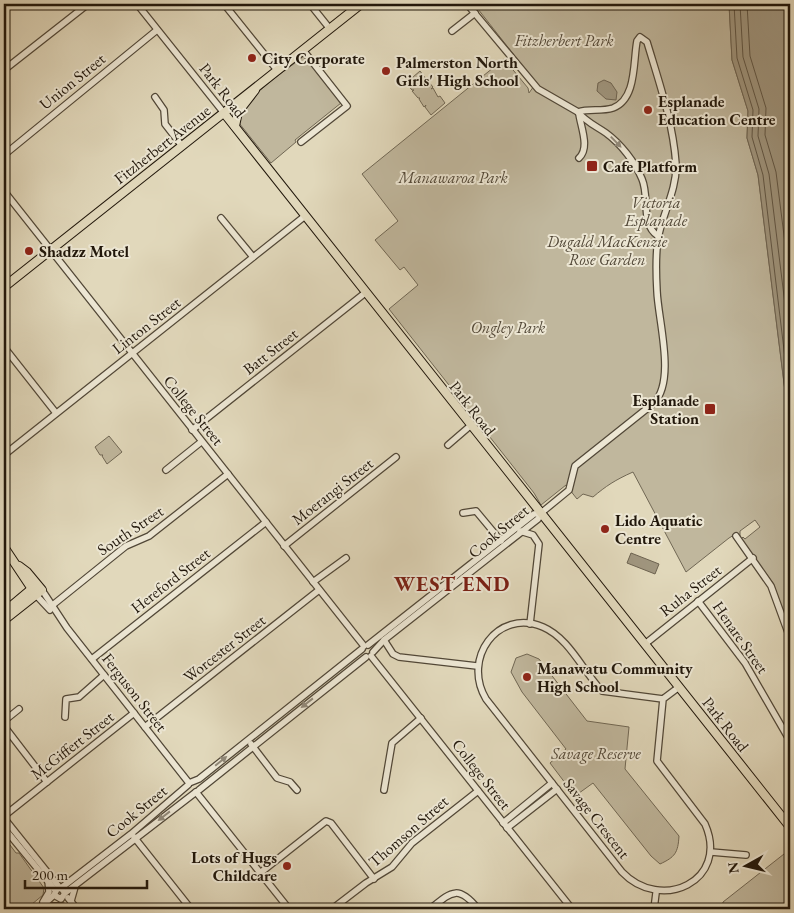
<svg xmlns="http://www.w3.org/2000/svg" width="794" height="913" viewBox="0 0 794 913" font-family="'EB Garamond',serif">
<style>
.green{fill:#c0b79d;stroke:#706754}
.water{fill:#a0967f;stroke:#6d6351}
.lines{fill:none;stroke-linecap:round;stroke-linejoin:round}
.shore{stroke:#605645;stroke-width:1}
.minor-casing{stroke:#514737;stroke-width:8}
.major-casing{stroke:#21170b;stroke-width:10}
.minor{stroke:#ece6d3;stroke-width:5.5}
.major{stroke:#e1d8bb;stroke-width:8}
.oneway{fill:#918979}
.poi-dot{fill:#8f2418;stroke:#ece6d3;stroke-width:2}
.labels{text-anchor:middle;stroke-width:4;stroke-linejoin:round;paint-order:stroke}
.park-label{font-size:16px;font-style:italic;fill:#514737;stroke:#ece6d3}
.poi-label{font-size:16px;font-weight:bold;fill:#21170b;stroke:#ece6d3;text-anchor:start}
.street-label{font-size:16px;fill:#21170b;stroke:#ece6d3}
.district-label{font-size:21px;font-weight:bold;letter-spacing:1px;fill:#7a1f14;stroke:#ece6d3}
</style>
<rect width="100%" height="100%" fill="#e1d8bb"/>
<filter id="stains"><feTurbulence type="fractalNoise" baseFrequency=".004" numOctaves="4"/><feColorMatrix values="0 0 0 0 .2 0 0 0 0 .09 0 0 0 0 .02 0 0 0 .5 -.17"/></filter>
<radialGradient id="worn" r=".72"><stop offset=".6" stop-color="#630" stop-opacity="0"/><stop offset="1" stop-color="#630" stop-opacity=".3"/></radialGradient>
<g class="green">
<path d="M474 4H729L732 60 748 111 747 138 758 175 790 431V629L773 583 741 539 743 537 745 539 760 527 755 520 740 531V536L734 535 729 538 686 572 633 472C615 480 606 486 593 497L583 494 577 499 566 485 541 505 534 493 389 309 418 285 404 267 400 270 375 240 398 221 362 174 504 59 528 88 529 93 536 83Z"/>
<path d="M304 56 341 103 295 140 296 142 271 163 239 123C240 99 287 70 304 56Z"/>
<path d="M420 71 426 79 425 81 427 80 433 87 431 89 433 88 438 97 440 96 445 103 431 115 425 107 426 105 424 107 419 99 420 98H418L412 91 414 90H412L406 83Z"/>
<path d="M109 436 122 452 107 464 102 456 103 455H100L95 447Z"/>
<path d="M527 654 539 659 587 721 629 727 625 769 679 836C678 853 675 857 660 864L651 856 593 783 575 796 550 763 566 749 522 692 511 672 516 658Z"/>
<path d="M4 837 16 853H19L44 888 43 895 26 909H4Z"/>
<path d="M790 852V909H722L723 902 784 854Z"/>
</g>
<g class="water">
<path d="M729 4H790V431L758 175 747 138 748 111 732 60Z"/>
<path d="M604 80 611 83 617 92 616 100 606 99 597 91 598 83Z"/>
<path d="M631 553 659 564 655 574 627 563Z"/>
</g>
<g class="lines">
<g class="shore">
<path d="M734 4 737 58 753 110 752 137 763 175 790 400"/>
<path d="M740 4 743 57 759 109 758 136 769 174 790 345"/>
<path d="M747 4 750 56 766 108 765 135 776 172 790 283"/>
</g>
<defs>
<g id="minor">
<path d="M137 4 224 113"/>
<path d="M224 4 277 70"/>
<path d="M310 4 330 29"/>
<path d="M452 31 475 13"/>
<path d="M4 70 88 4"/>
<path d="M155 97 164 110 165 124 182 146"/>
<path d="M578 112C586 122 596 126 606 133 621 144 635 162 642 179 650 198 640 224 658 236"/>
<path d="M579 114C581 128 590 148 579 158"/>
<path d="M301 142 347 106 303 50"/>
<path d="M4 155 157 30"/>
<path d="M4 191 364 646"/>
<path d="M221 218 253 257"/>
<path d="M4 347 56 413"/>
<path d="M192 430 365 293"/>
<path d="M448 445 470 426"/>
<path d="M4 455 305 216"/>
<path d="M166 470 201 442"/>
<path d="M463 513 476 511 501 541"/>
<path d="M520 531 533 535 539 544 530 624"/>
<path d="M736 536 771 586 790 638"/>
<path d="M284 546 396 457"/>
<path d="M313 582 346 558"/>
<path d="M42 590 67 628 189 783"/>
<path d="M36 595 50 610"/>
<path d="M698 601 745 663 790 741"/>
<path d="M49 608 126 546 149 536 228 474"/>
<path d="M384 640 393 654 399 657 477 666"/>
<path d="M645 644 753 558"/>
<path d="M368 645 534 514 541 513"/>
<path d="M373 652 384 640 538 519 541 513 569 490 575 466 654 403C676 380 658 320 657 291 656 273 655 252 659 234 664 211 677 188 676 164 673 122 659 82 647 42L640 37 637 41C633 61 637 99 613 108 601 112 589 108 578 112L538 89 467 4"/>
<path d="M371 656 572 909"/>
<path d="M92 659 266 522"/>
<path d="M663 699 602 691C583 671 569 638 543 627 497 608 462 659 486 699L622 872C661 913 730 881 705 824L657 761 663 699 679 687"/>
<path d="M65 717 66 699 79 697 104 675"/>
<path d="M4 721 19 709"/>
<path d="M4 726 47 782"/>
<path d="M145 727 319 590"/>
<path d="M251 744 277 778 290 782 297 790"/>
<path d="M189 783 199 779 362 649"/>
<path d="M199 790 366 657"/>
<path d="M384 790 392 743 421 718"/>
<path d="M196 792 289 909"/>
<path d="M4 816 134 713"/>
<path d="M4 818 60 888"/>
<path d="M503 823 552 783"/>
<path d="M4 828 55 890"/>
<path d="M507 828 557 789"/>
<path d="M134 837 191 909"/>
<path d="M711 852 746 855"/>
<path d="M260 873 326 821 331 823 374 879"/>
<path d="M61 888 131 834 188 785"/>
<path d="M65 893 196 792"/>
<path d="M68 898 77 909"/>
<path d="M71 901 75 887"/>
<path d="M43 902 49 892 48 880"/>
<path d="M49 906H62L70 909"/>
<path d="M39 909 54 895 57 889 61 888 65 893 61 899 54 895"/>
<path d="M332 909 366 883 392 867 412 843 478 791"/>
<path d="M430 909C451 892 458 884 478 909"/>
<path d="M654 909 656 893"/>
</g>
<g id="major">
<path d="M224 113 790 827"/>
<path d="M235 126 238 112 255 90"/>
<path d="M4 287 361 4"/>
<path d="M4 547 36 595"/>
<path d="M4 612 35 586"/>
<path d="M4 620 42 590 27 572 19 566"/>
</g>
</defs>
<use href="#minor" class="minor-casing"/>
<use href="#major" class="major-casing"/>
<use href="#minor" class="minor"/>
<use href="#major" class="major"/>
</g>
<defs><path id="oneway-solid" d="M-6-.8H1V-3.2L6.5 0L1 3.2V.8H-6Z" transform="scale(1.25)"/></defs>
<g class="oneway">
<use href="#oneway-solid" transform="translate(616 142) rotate(46)"/>
<use href="#oneway-solid" transform="translate(307 703) rotate(142)"/>
<use href="#oneway-solid" transform="translate(221 761) rotate(-39)"/>
<use href="#oneway-solid" transform="translate(164 816) rotate(142)"/>
</g>
<g class="poi-dot">
<circle cx="252" cy="58" r="5"/>
<circle cx="386" cy="71" r="5"/>
<circle cx="648" cy="110" r="5"/>
<rect x="586" y="160" width="12" height="12" rx="2.5"/>
<circle cx="29" cy="251" r="5"/>
<rect x="704" y="403" width="12" height="12" rx="2.5"/>
<circle cx="605" cy="529" r="5"/>
<circle cx="527" cy="677" r="5"/>
<circle cx="287" cy="866" r="5"/>
</g>
<g class="labels">
<g class="park-label">
<text x="564" y="46">Fitzherbert Park</text>
<text x="453" y="183">Manawaroa Park</text>
<text x="656" y="208">Victoria<tspan x="656" dy="18">Esplanade</tspan></text>
<text x="607" y="247">Dugald MacKenzie<tspan x="607" dy="18">Rose Garden</tspan></text>
<text x="508" y="333">Ongley Park</text>
<text x="596" y="759">Savage Reserve</text>
</g>
<g class="poi-label">
<text x="262" y="64">City Corporate</text>
<text x="396" y="68">Palmerston North<tspan x="396" dy="18">Girls' High School</tspan></text>
<text x="658" y="107">Esplanade<tspan x="658" dy="18">Education Centre</tspan></text>
<text x="603" y="172">Cafe Platform</text>
<text x="39" y="257">Shadzz Motel</text>
<text x="699" y="406" text-anchor="end">Esplanade<tspan x="699" dy="18">Station</tspan></text>
<text x="615" y="526">Lido Aquatic<tspan x="615" dy="18">Centre</tspan></text>
<text x="537" y="674">Manawatu Community<tspan x="537" dy="18">High School</tspan></text>
<text x="277" y="863" text-anchor="end">Lots of Hugs<tspan x="277" dy="18">Childcare</tspan></text>
</g>
<g class="street-label">
<text transform="translate(72 81) rotate(-39)" y="6">Union Street</text>
<text transform="translate(223 90) rotate(52)" y="6">Park Road</text>
<text transform="translate(162 144) rotate(-38)" y="6">Fitzherbert Avenue</text>
<text transform="translate(146 325) rotate(-38)" y="6">Linton Street</text>
<text transform="translate(270 351) rotate(-38)" y="6">Batt Street</text>
<text transform="translate(473 408) rotate(52)" y="6">Park Road</text>
<text transform="translate(194 410) rotate(51)" y="6">College Street</text>
<text transform="translate(332 491) rotate(-38)" y="6">Moerangi Street</text>
<text transform="translate(130 530) rotate(-34)" y="6">South Street</text>
<text transform="translate(498 531) rotate(-40)" y="6">Cook Street</text>
<text transform="translate(170 580) rotate(-38)" y="6">Hereford Street</text>
<text transform="translate(690 590) rotate(-38)" y="6">Ruha Street</text>
<text transform="translate(741 637) rotate(55)" y="6">Henare Street</text>
<text transform="translate(224 648) rotate(-38)" y="6">Worcester Street</text>
<text transform="translate(135 692) rotate(52)" y="6">Ferguson Street</text>
<text transform="translate(726 724) rotate(52)" y="6">Park Road</text>
<text transform="translate(72 745) rotate(-38)" y="6">McGiffert Street</text>
<text transform="translate(482 774) rotate(52)" y="6">College Street</text>
<text transform="translate(136 811) rotate(-39)" y="6">Cook Street</text>
<text transform="translate(597 818) rotate(52)" y="6">Savage Crescent</text>
<text transform="translate(408 831) rotate(-41)" y="6">Thomson Street</text>
</g>
<g class="district-label">
<text x="452" y="591">WEST END</text>
</g>
</g>
<rect width="794" height="913" fill="none" stroke="#e1d8bb" stroke-width="20"/>
<rect x="5" y="5" width="784" height="903" fill="none" stroke="#21170b" stroke-width="2.5"/>
<rect x="10" y="10" width="774" height="893" fill="none" stroke="#21170b"/>
<g transform="translate(746 866) rotate(262)" stroke="#ece6d3" stroke-width="4" paint-order="stroke">
<path d="M0-4L9 19L0 12L-9 19Z" fill="#21170b"/>
<text y="-8" font-size="14" font-weight="bold" text-anchor="middle" fill="#21170b">N</text>
</g>
<path d="M25 880v8h122v-8" fill="none" stroke="#21170b" stroke-width="2.5"/>
<text x="32" y="880" font-size="15" fill="#21170b" stroke="#ece6d3" stroke-width="4" paint-order="stroke">200 m</text>
<rect width="100%" height="100%" filter="url(#stains)"/>
<rect width="100%" height="100%" fill="url(#worn)"/>
</svg>
